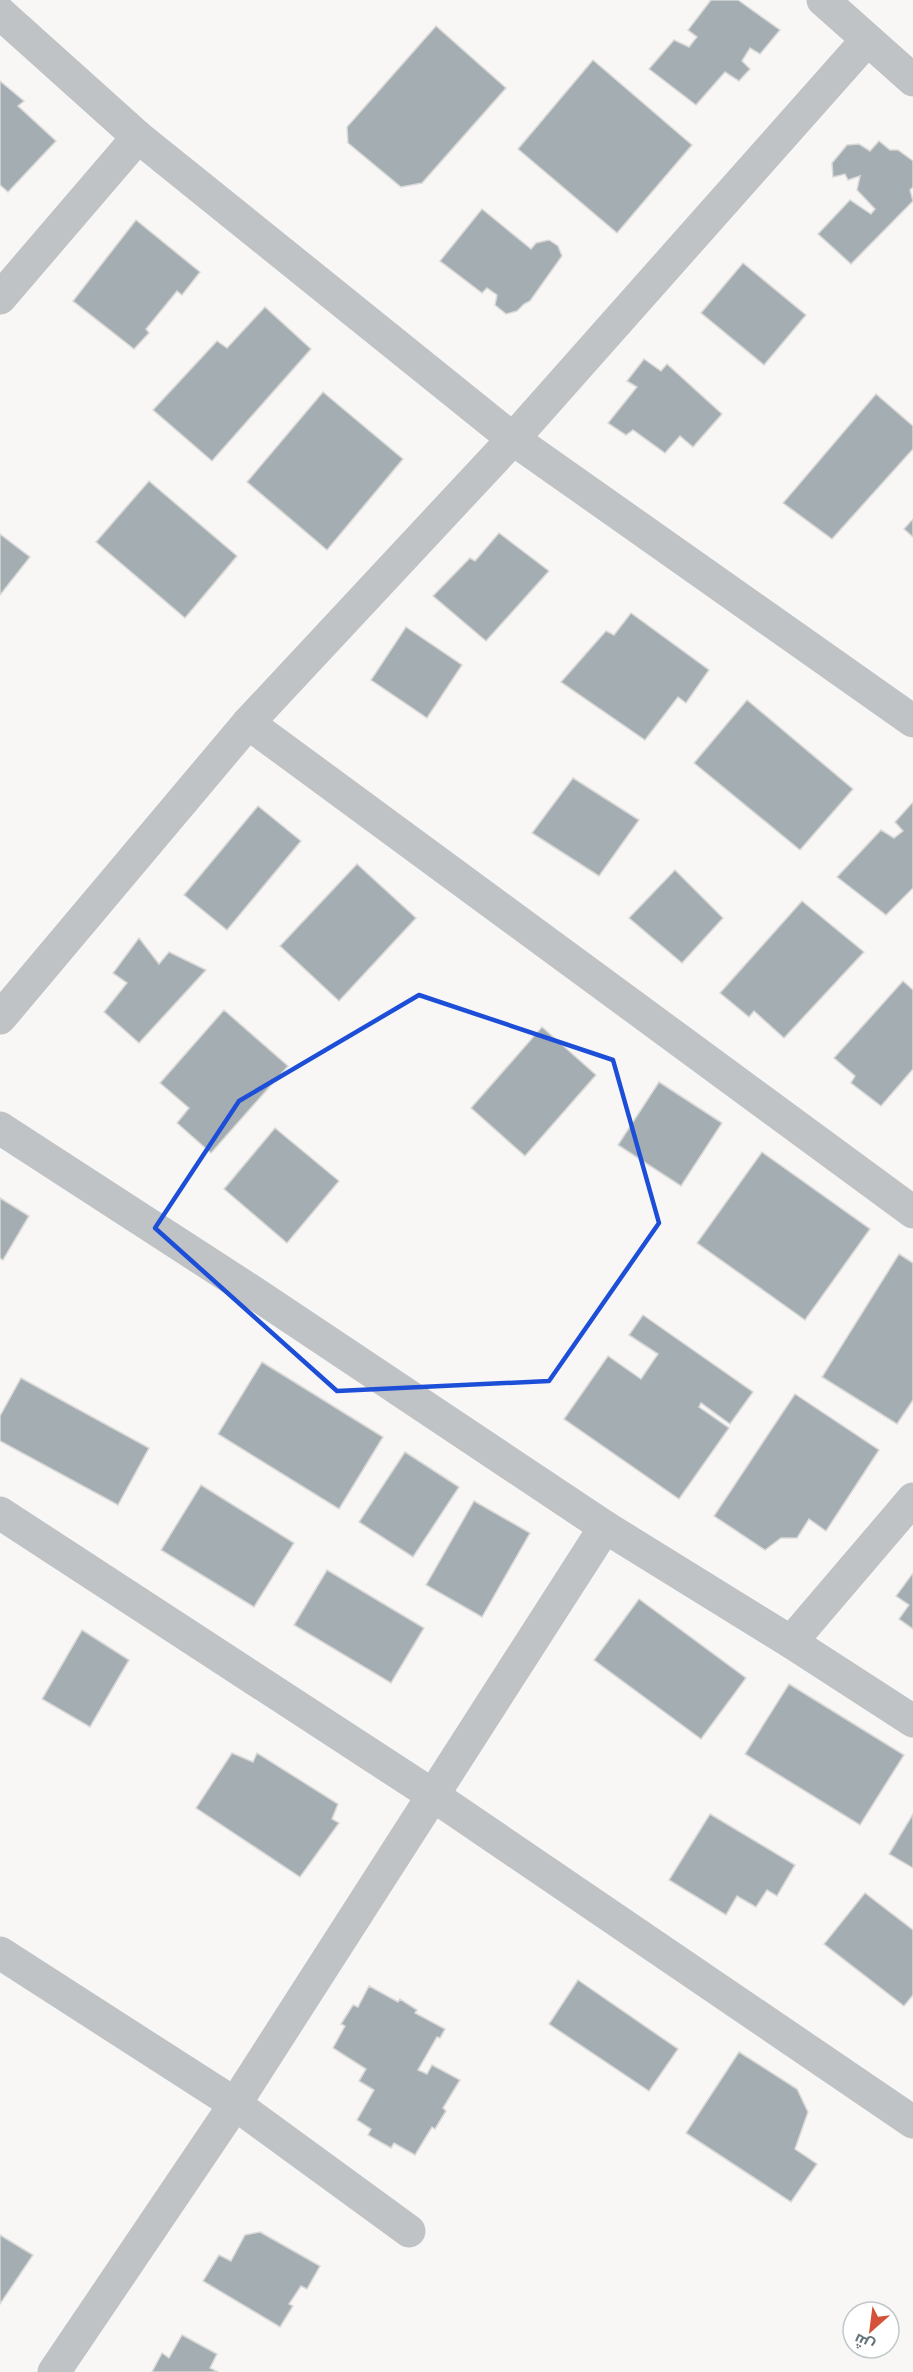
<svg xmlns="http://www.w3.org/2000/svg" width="913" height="2372" viewBox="0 0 913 2372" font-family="Manrope,Cairo,sans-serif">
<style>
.building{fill:#a4adb1;stroke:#d9d9d8;stroke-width:1.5}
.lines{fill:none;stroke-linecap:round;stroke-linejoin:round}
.minor{stroke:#bfc3c6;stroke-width:33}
.marked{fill:none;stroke:#1d4ed8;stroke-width:4.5;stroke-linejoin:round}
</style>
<rect width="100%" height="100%" fill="#f8f7f5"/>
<g class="building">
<path d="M711 0H738L780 30 760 54 750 48 742 61 750 69 739 81 725 72 696 105 649 69 674 40 689 47 697 37 688 30Z"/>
<path d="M436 26 506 88 422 183 401 187 348 143 347 127Z"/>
<path d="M593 60 692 145 617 233 518 149Z"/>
<path d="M0 81 24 101 18 106 56 141 8 192 0 185Z"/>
<path d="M879 141 890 150H898L913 161V187L910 190 913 201 851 264 818 234 850 200 871 214 875 209 857 190 860 176 848 180 845 174 833 177 832 163 847 145 859 144 870 151Z"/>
<path d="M482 209 531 249 536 243 549 240 558 246 562 256 530 301 524 304 517 311 506 314 495 305 497 295 487 288 482 293 440 261Z"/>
<path d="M136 220 200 272 182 295 177 291 146 329 149 333 134 349 73 301Z"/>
<path d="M743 263 806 315 764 365 701 313Z"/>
<path d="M265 307 311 349 212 461 153 410 217 341 227 348Z"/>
<path d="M644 359 661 371 667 364 722 414 693 447 680 436 665 453 633 430 626 435 608 423 637 387 627 381Z"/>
<path d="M323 392 403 459 327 550 247 482Z"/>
<path d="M876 394 913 426V449L832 539 783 503Z"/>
<path d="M149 481 237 556 185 618 96 542Z"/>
<path d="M913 519V537L904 529Z"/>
<path d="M499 533 549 571 486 641 433 596 470 558 475 561Z"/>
<path d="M0 534 30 557 0 595Z"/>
<path d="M631 613 709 670 686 703 678 697 645 740 561 682 606 631 614 635Z"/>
<path d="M406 627 462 665 427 718 371 680Z"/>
<path d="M747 700 853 789 800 850 694 763Z"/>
<path d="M573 778 639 820 599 876 532 833Z"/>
<path d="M913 802V888L886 915 837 877 881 830 894 838 903 831 895 822Z"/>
<path d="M258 806 301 841 227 930 184 895Z"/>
<path d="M357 864 416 918 339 1001 280 946Z"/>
<path d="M675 870 723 918 682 963 629 918Z"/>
<path d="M802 901 864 952 784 1038 754 1011 749 1017 720 993Z"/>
<path d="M139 938 159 964 169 952 206 970 139 1043 104 1012 127 983 113 973Z"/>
<path d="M903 981 913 990V1069L881 1106 851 1083 855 1076 834 1058Z"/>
<path d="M224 1010 288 1066 211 1153 177 1123 189 1108 160 1083Z"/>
<path d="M542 1027 596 1075 525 1156 471 1108Z"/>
<path d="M659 1082 722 1123 681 1186 618 1145Z"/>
<path d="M275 1128 339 1181 287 1243 224 1189Z"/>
<path d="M762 1152 870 1229 805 1320 697 1243Z"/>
<path d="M0 1198 29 1216 3 1260 0 1258Z"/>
<path d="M899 1254 913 1263V1400L897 1424 822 1377Z"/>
<path d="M643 1315 753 1392 730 1424 701 1403 699 1407 729 1428 679 1499 564 1419 608 1356 641 1379 658 1354 629 1335Z"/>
<path d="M262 1362 383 1437 339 1509 218 1434Z"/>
<path d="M21 1378 149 1448 118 1505 0 1441V1416Z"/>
<path d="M795 1394 879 1450 826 1531 809 1519 797 1538H781L765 1550 714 1516Z"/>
<path d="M405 1452 459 1487 413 1557 359 1522Z"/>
<path d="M201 1485 294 1543 254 1607 161 1550Z"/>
<path d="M474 1501 530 1533 482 1617 426 1585Z"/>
<path d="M327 1570 424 1628 391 1683 294 1625Z"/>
<path d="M913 1573V1629L899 1619 909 1605 896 1596Z"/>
<path d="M639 1599 746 1678 701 1739 594 1660Z"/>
<path d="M82 1630 129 1660 90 1727 42 1699Z"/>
<path d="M789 1684 904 1755 860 1825 745 1754Z"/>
<path d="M232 1753 253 1762 257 1753 338 1804 332 1819 339 1823 300 1877 196 1808Z"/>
<path d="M710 1814 795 1865 777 1896 767 1890 756 1907 737 1896 726 1915 669 1880Z"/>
<path d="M913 1814V1868L889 1854Z"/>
<path d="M865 1893 913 1930V1995L904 2006 824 1944Z"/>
<path d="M578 1980 678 2049 649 2091 549 2024Z"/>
<path d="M369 1986 398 2002 400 1999 417 2010 415 2013 445 2029 440 2038 437 2037 418 2070 427 2074 432 2065 460 2080 443 2108 446 2111 435 2129 432 2127 415 2155 394 2143 391 2148 368 2135 371 2129 357 2120 374 2090 359 2081 366 2069 333 2048 345 2026 341 2024 353 2005 358 2007Z"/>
<path d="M739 2052 797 2089 808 2112 795 2149 817 2164 791 2202 686 2133Z"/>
<path d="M260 2232 320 2266 307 2289 301 2286 289 2304 293 2306 280 2327 203 2281 219 2255 231 2261 245 2235Z"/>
<path d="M0 2235 33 2255 0 2304Z"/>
<path d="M182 2335 217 2354 210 2368 218 2372H152L162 2353 169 2358Z"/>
</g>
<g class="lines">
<g class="minor">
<path d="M823 0 913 80"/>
<path d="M0 13 138 137 513 439 913 721"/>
<path d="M0 298 138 137"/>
<path d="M248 723 913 1212"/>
<path d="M0 1018 248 723 513 439 867 40"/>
<path d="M0 1128 259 1296 605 1527 791 1642 913 1721"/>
<path d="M0 1513 434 1796 913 2122"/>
<path d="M791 1642 913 1499"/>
<path d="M0 1953 235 2104 409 2231"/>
<path d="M54 2372 235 2104 605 1527"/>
</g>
</g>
<path class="marked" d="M419 995 613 1060 659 1223 549 1381 337 1391 155 1228 239 1101Z"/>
<g transform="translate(871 2330) rotate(208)"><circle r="28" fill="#ffffff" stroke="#c1c8cb" stroke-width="1.5"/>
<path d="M0-4.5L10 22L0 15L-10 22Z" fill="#d45239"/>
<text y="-9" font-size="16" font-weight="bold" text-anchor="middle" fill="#65757d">ش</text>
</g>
</svg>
